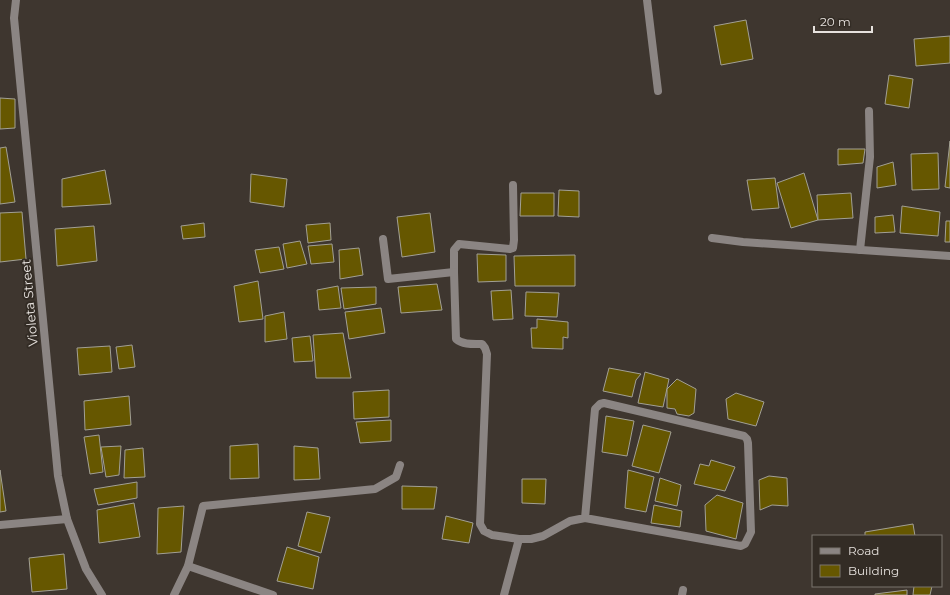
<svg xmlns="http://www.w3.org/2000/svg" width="950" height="595" viewBox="0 0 950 595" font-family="Montserrat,sans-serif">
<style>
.building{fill:#665700;stroke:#a2a095}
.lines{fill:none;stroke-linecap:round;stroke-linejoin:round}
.street{stroke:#8b8583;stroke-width:8}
.labels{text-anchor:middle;stroke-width:4;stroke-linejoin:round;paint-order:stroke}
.street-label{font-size:13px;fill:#e7e2de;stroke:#332c25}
</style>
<rect width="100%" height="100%" fill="#3e362f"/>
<g class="building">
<path d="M746 20 753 59 721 65 714 26Z"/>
<path d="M950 36V63L916 66 914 39Z"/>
<path d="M889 75 913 79 909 108 885 104Z"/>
<path d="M0 98 15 99V128L0 129Z"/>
<path d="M950 141V188L945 187Z"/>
<path d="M6 147 15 202 0 204V148Z"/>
<path d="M838 149H865L863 163 838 165Z"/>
<path d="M938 153 939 189 912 190 911 154Z"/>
<path d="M893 162 896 185 877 188V167Z"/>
<path d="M105 170 111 204 62 207V179Z"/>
<path d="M804 173 818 220 791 228 777 183Z"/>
<path d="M251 174 287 179 284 207 250 202Z"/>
<path d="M775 178 779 208 752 210 747 180Z"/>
<path d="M559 190 579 191V217L558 216Z"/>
<path d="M521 193H554V216H520Z"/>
<path d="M851 193 853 218 818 220 817 195Z"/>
<path d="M902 206 940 212 938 236 900 233Z"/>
<path d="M22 212 26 259 0 262V213Z"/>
<path d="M430 213 435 252 402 257 397 217Z"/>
<path d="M893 215 895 232 875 233V217Z"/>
<path d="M946 221H950V242H945Z"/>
<path d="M204 223 205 237 183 239 181 226Z"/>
<path d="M330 223 331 240 308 243 306 225Z"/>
<path d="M94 226 97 261 57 266 55 229Z"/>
<path d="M300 241 307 264 287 268 283 244Z"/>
<path d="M332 244 334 262 311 264 308 246Z"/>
<path d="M279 247 284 269 260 273 255 250Z"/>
<path d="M359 248 363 275 340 279 339 250Z"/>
<path d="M477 254 506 255V281L478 282Z"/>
<path d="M575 255V286H515L514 256Z"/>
<path d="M258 281 263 319 239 322 234 286Z"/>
<path d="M437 284 442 310 401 313 398 287Z"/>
<path d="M338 286 341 308 319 310 317 290Z"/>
<path d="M376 287V304L344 309 341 288Z"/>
<path d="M511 290 513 319 493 320 491 291Z"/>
<path d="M526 292 559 293 557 317 525 316Z"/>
<path d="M381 308 385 333 349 339 345 312Z"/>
<path d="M284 312 287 339 265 342V316Z"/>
<path d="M537 319 568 322V338L563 337V349L532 348 531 328H537Z"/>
<path d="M343 333 351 378H316L313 335Z"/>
<path d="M310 336 313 361 294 362 292 338Z"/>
<path d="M132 345 135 367 119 369 116 347Z"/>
<path d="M110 346 112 372 79 375 77 348Z"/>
<path d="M609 368 641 374 636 380 632 397 603 391Z"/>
<path d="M645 372 669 379 663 407 638 403Z"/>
<path d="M677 379 696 389 694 413 689 416 677 414 675 409 667 408V389Z"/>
<path d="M389 390V417L354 419 353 392Z"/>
<path d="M736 393 764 402 756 426 728 419 726 399Z"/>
<path d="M129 396 131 425 85 430 84 401Z"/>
<path d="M606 416 634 421 627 456 602 452Z"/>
<path d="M391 420V441L360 443 356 422Z"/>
<path d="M643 425 671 432 659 473 632 466Z"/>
<path d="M99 435 103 472 90 474 84 437Z"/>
<path d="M258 444 259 478 230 479V446Z"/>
<path d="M121 446 119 475 106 477 101 447Z"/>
<path d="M294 446 318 448 320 479 294 480Z"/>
<path d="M143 448 145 477 124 478 125 450Z"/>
<path d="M711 460 735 467 725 491 694 484 700 464 709 466Z"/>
<path d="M0 470 6 511 0 512Z"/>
<path d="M628 470 654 477 646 512 625 508Z"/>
<path d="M769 476 787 478 788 506 772 505 760 510 759 480Z"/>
<path d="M660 478 681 485 677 506 655 501Z"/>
<path d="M522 479H546L545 504 522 503Z"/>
<path d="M137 482V498L98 505 94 489Z"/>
<path d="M402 486 437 487 434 509H402Z"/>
<path d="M717 495 743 503 736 539 706 531 705 505Z"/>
<path d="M134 503 140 537 99 543 97 510Z"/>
<path d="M654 505 682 511 680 527 651 523Z"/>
<path d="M184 506 181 552 157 554 158 508Z"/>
<path d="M307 512 330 517 321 553 298 546Z"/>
<path d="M446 516 473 523 469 543 442 539Z"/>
<path d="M913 524 915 536H865V532Z"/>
<path d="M287 547 319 557 313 589 277 581Z"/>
<path d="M64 554 67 589 32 592 29 558Z"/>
<path d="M914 586H932L930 595H913Z"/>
<path d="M907 590V595H875V594Z"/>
</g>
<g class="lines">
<g class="street">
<path d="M16 0 14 18 58 476 67 519 86 569 102 595"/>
<path d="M647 0 658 91"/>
<path d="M513 185 514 240 513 248 510 249 459 244 454 250V272L456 339C463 345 473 344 482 344L485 348 487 354 480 524 484 531 492 535 519 539H531L543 536 570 521 585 518 741 546 745 544 751 532 748 443 747 439 744 436 604 403 600 404 595 409 585 518"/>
<path d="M712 238 743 242 950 256"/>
<path d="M383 239 388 279 454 272"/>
<path d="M860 250 870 157 869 111"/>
<path d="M0 525 67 519"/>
<path d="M188 566 273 595"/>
<path d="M174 595 188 566 203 506 375 489 396 477 400 465"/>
<path d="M504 595 519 539"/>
<path d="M682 595 683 590"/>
</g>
</g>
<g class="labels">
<g class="street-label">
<text transform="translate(29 303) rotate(-95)" y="5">Violeta Street</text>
</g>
</g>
<rect x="812" y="535" width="130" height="52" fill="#332c25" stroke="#7b756f"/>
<rect x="820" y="548" width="20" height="6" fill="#8b8583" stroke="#7b756f"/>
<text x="848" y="555" font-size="12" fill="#e7e2de">Road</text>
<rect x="820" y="565" width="20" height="12" fill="#665700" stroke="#7b756f"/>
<text x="848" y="575" font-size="12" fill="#e7e2de">Building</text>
<path d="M814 26v6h58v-6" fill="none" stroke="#e7e2de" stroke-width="2"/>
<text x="820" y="26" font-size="12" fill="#e7e2de" stroke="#332c25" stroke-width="3" paint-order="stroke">20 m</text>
</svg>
